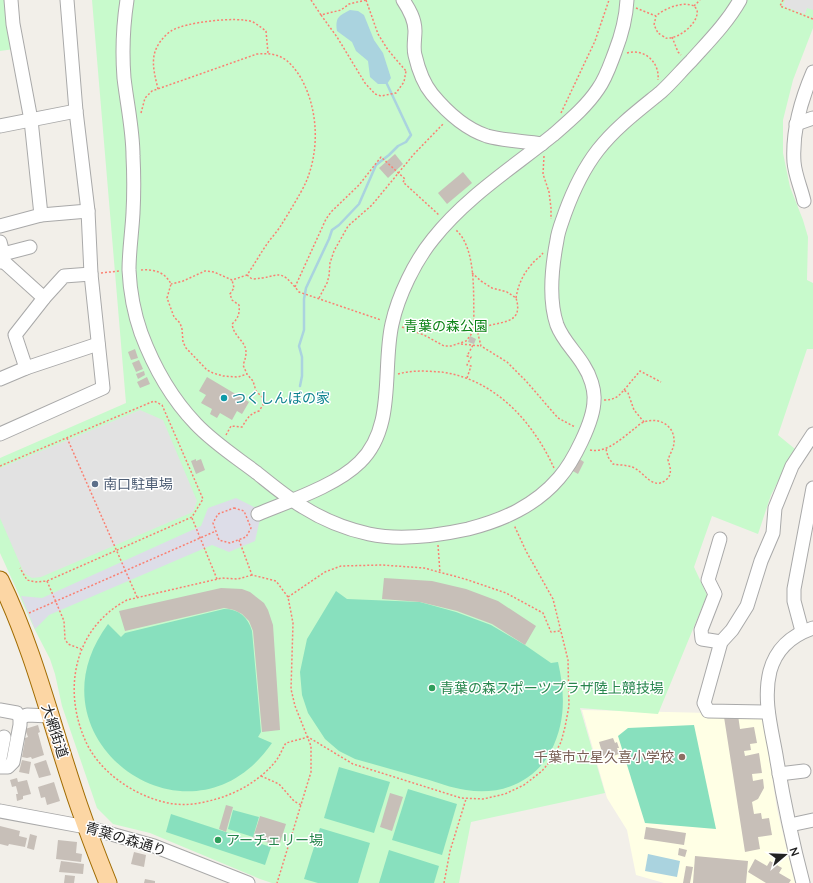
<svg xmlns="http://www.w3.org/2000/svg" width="813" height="883" viewBox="0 0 813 883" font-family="Lato,'Noto Sans JP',sans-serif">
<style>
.education{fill:#ffffe5}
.park{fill:#c8facc}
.pitch{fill:#88e0be}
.parking{fill:#e2e2e2}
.plaza{fill:#dddde8}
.water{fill:#aad3df}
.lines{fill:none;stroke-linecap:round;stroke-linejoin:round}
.stream{stroke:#aad3df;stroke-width:2.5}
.building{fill:#c7bfb8}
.minor-casing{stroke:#a9a9a9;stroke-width:15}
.major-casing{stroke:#a06b00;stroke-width:19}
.path{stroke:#fa8072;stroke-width:1.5;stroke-dasharray:2 2;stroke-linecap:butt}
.minor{stroke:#fff;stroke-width:13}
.major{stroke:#fcd6a4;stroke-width:17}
.culture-dot{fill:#0f9aa8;stroke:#fff;stroke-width:1.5}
.service-dot{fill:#5c6f8a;stroke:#fff;stroke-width:1.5}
.leisure-dot{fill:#2e9e5b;stroke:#fff;stroke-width:1.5}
.education-dot{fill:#8d6e63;stroke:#fff;stroke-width:1.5}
.labels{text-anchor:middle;stroke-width:3;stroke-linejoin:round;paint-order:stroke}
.park-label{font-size:14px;fill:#0c8416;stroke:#fff}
.culture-label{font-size:14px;fill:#0d838f;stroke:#fff;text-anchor:start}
.service-label{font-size:14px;fill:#4e5e75;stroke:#fff;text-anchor:start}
.leisure-label{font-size:14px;fill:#27864d;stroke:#fff;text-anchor:start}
.street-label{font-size:14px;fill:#222;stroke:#fff}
.education-label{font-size:14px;fill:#785e54;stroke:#fff;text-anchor:end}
</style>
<rect width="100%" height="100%" fill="#f2efe9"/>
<path class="education" d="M582 710 710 713 763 717 777 809 795 883H664L636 875 627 830 607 798Z"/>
<g class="park">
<path d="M0 0H7L14 49 0 51Z"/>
<path d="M92 0H813V28L793 80 783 120V153L790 187 803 220 808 237 807 280 813 283V349H807L778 435 795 449 771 495 758 534 712 516 694 567 707 595 658 714 580 708 605 793 471 822 459 883H272L260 879 150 833 113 824 97 808 62 706 55 674 50 659 35 630 0 553V458L126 403Z"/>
</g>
<g class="pitch">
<path d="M336 591 347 599 420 602 456 612 491 625 525 645 551 663 558 662C565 693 566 721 551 751 535 782 500 796 466 790 451 788 437 782 422 778 400 772 377 765 355 759L339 751 325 739 308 713 302 695 300 672 307 639Z"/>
<path d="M224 609C239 609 248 617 252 631L261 732 258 737 272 743C191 861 22 740 108 624L121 637 125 633Z"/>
<path d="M694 725 716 829 645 823 618 736 628 728Z"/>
<path d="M339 767 390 782 374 833 324 818Z"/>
<path d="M408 789 457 804 442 855 392 840Z"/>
<path d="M233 810 259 817 253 837 228 829Z"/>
<path d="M171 814 271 847 265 865 166 832Z"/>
<path d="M320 828 370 843 358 883H318L304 879Z"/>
<path d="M389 850 439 866 434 883H379Z"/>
</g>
<g class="parking">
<path d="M785 0H813V10L807 8 805 14 783 6Z"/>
<path d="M140 410 163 420 197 501 193 512 41 577 32 578 24 573 0 518V468Z"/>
</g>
<path class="plaza" d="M236 498 256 508 260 519 255 541 229 552 212 545 49 615 35 629 21 596 42 598 201 526 208 508Z"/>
<g class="water">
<path d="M350 10 358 11 364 15 374 40 383 53 391 78 387 84H378L370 77 368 61 356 51 352 42 337 31C335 17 339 16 350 10Z"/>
<path d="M648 854 680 861 677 877 645 871Z"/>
</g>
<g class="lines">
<path class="stream" d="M300 386 302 376V357L299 346 304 330V299L306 288 329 239 332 230 339 225 359 204 376 165 389 155 398 146 406 142 411 135 387 84"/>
</g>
<g class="building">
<path d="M395 154 403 164 388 178 379 168Z"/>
<path d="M463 172 472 183 447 204 438 193Z"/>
<path d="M470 336 476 339 474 344 468 342Z"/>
<path d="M135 349 138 358 131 360 128 352Z"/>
<path d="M139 360 143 369 136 372 132 363Z"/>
<path d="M144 371 145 375 138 379 136 374Z"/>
<path d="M147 377 150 384 140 388 137 382Z"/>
<path d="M207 377 249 402 242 414 237 411 232 420 220 413 217 418 210 414 212 409 201 403 206 395 199 391Z"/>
<path d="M578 458 584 462 578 474 571 470Z"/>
<path d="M196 459V461L201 459 205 470 196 474 191 461Z"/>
<path d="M384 578 432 581 466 589 498 601 536 626 525 645 492 624 457 611 420 602 382 599Z"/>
<path d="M221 588 242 589 250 592 264 603 268 610 273 625 280 730 262 732 253 631 249 621 242 614 234 610 224 608 125 631 119 611Z"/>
<path d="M738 715 740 729 754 727 757 743 750 744 751 750 744 751 745 756 759 753 762 773 752 774 753 781 763 779 764 788 758 799 752 802 754 814 761 813 762 819 769 818 772 835 758 837 760 849 745 852 724 717Z"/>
<path d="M38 725 40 732 38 733 44 755 32 759 31 757 27 758 22 757 25 740V738L28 737 25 729Z"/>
<path d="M613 738 615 743 617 742 619 748H617L619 754 604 759 599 742Z"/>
<path d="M22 760 31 762 29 774 19 772Z"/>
<path d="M46 760 51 775 39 778 34 764Z"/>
<path d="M17 778 18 782 27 780 31 794 23 796V799L17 801 16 794H18L16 786 12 787 10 780Z"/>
<path d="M54 782 60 801 47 805 45 797 41 798 38 787Z"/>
<path d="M390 793 403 797 392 831 380 827Z"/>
<path d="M226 805 233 807 226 832 219 829Z"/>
<path d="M260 816 286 824 279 846 253 838Z"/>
<path d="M0 826 20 831 19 836 27 838 25 847 9 844 8 846 0 844Z"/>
<path d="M646 827 686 833 684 845 644 839Z"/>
<path d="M30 834 37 836 34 850 27 848Z"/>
<path d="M58 840 77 842 76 853 82 854 81 862 56 859Z"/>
<path d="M679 848 687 850 685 857 678 855Z"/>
<path d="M134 852 146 855 144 867 131 864Z"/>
<path d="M695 856 748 861 746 883H693Z"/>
<path d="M755 859 767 866 770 861 782 868 779 873 791 880 789 883H766L748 872Z"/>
<path d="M61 861 84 864 83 874 59 872Z"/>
<path d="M686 866 693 867 690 883H683Z"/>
<path d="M65 875 75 876 74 883H64Z"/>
<path d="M145 879 155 881V883H144Z"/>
</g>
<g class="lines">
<defs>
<g id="minor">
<path d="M11 0 13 24 31 120 41 215"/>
<path d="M127 0C123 26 122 52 124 78 127 104 133 130 133 156 134 175 134 194 133 213 132 232 129 251 129 270 130 291 134 313 141 333 153 365 172 399 196 424 214 443 236 457 257 473 272 485 286 497 303 507 322 519 346 529 369 534 401 541 436 536 468 529 503 520 535 506 559 478 573 462 594 421 594 400 595 390 590 375 584 366 576 352 563 341 557 325 548 299 552 266 557 240 558 231 562 222 565 213 573 191 584 168 598 150 616 127 639 110 661 92 672 82 681 71 691 61 708 42 727 23 740 0"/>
<path d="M403 0C409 9 415 19 415 31 415 38 413 48 415 55 418 68 423 83 432 94 446 111 466 129 487 136 505 141 524 141 542 144"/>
<path d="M796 124 813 118"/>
<path d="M0 126 76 111"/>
<path d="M804 201C801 188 795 175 794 162 792 131 801 100 813 72"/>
<path d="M0 226 41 215 88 211"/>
<path d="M0 242 4 257 1 262"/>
<path d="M3 254 30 247"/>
<path d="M2 260 44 298"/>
<path d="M26 368 15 335 44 298 64 276 91 274"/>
<path d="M0 379 26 368 98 344"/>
<path d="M0 434 103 388 91 274 88 211 76 111 67 0"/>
<path d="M258 514C289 501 336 486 360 462 396 427 382 368 392 324 398 296 415 261 433 239 466 197 512 168 553 135 569 121 586 107 598 89 606 78 610 65 615 52 622 34 626 20 627 0"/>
<path d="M720 539 708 580 715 594 701 630 702 639 721 642"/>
<path d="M802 631 794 601V589L813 488"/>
<path d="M0 710 17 713 20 718V725L13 762 8 767H0"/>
<path d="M768 712 708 711 704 703 721 642 732 630 747 606 761 561 773 533 775 508 792 466 813 434"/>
<path d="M20 718 27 715 50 716"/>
<path d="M0 758 4 737"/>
<path d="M779 774 804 771"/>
<path d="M0 811 86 827 154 846 248 883"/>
<path d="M790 825 813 820"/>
<path d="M803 883C792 841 783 798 776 755 771 727 763 699 770 671 776 649 792 635 813 628"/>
</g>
<path id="major" d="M0 580C35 652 53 731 79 806 88 832 98 858 108 883"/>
</defs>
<use href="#minor" class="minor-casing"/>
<use href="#major" class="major-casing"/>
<g class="path">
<path d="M311 0 321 15 341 10 349 4 366 0"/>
<path d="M366 0 378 34 388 50 406 71"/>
<path d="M783 0 780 6 813 19"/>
<path d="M694 6 700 0"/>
<path d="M636 8 656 16C665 8 683 1 694 6 696 8 698 11 697 14 696 25 677 40 666 38 664 37 660 34 658 33L654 25 656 16"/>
<path d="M321 15 337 37 365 83 375 94 381 96 396 93 404 82 406 71"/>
<path d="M672 37 678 52 681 55"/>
<path d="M627 53C644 48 660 62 658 80"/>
<path d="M158 89C155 76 150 60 157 47 160 41 166 34 171 31 185 22 238 16 253 22 258 25 262 28 266 31L268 53"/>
<path d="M141 113 145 98 152 91 257 54C280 52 289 59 301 78 318 109 320 149 306 182 300 195 288 214 280 227 276 233 271 238 267 244 260 254 254 265 247 275L232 280 214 272 205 271 183 281 171 284"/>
<path d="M561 113 595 41 609 0"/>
<path d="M544 156 543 174 549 192 551 208V219"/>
<path d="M141 270C154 269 165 272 171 284L167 298 174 317 180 323 182 329 183 342 186 348 207 370 213 373 223 376 238 377 247 374"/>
<path d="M101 273 119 271"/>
<path d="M472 273 481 281 492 288 507 292 516 298C525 327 496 320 480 329L478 334 481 346 507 362 526 381 558 418 575 427"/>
<path d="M247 275 252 279C280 278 278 265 299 292L381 320"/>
<path d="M295 287 326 219 331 212 359 185 381 157 405 179 403 182 439 215"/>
<path d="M319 298 327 283 329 276 330 263 334 251 348 226 372 205 414 154 444 123"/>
<path d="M516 298C518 285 523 274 532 264 535 260 540 257 543 253"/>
<path d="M402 327 424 335 444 346H451L466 341 473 332 474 323C473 295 477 249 456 230"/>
<path d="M461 344 481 346"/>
<path d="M398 374C412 370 427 371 441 372 481 377 514 403 536 436 543 446 549 457 554 468"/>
<path d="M467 378 471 366 467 365 471 357 467 356 473 345"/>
<path d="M624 390 640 371 661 382"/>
<path d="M604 400C614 400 618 397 624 390L628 393 634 410 644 422"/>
<path d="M226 435 231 426 242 427C247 419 249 414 259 411L263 405 262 397 256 391 253 381 247 374 243 365C253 341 235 342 232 324 238 319 240 313 239 305L232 300 230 294 234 288 232 280"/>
<path d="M67 438 137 597"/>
<path d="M590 450C607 453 621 439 634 429 637 427 640 423 644 422 657 417 673 424 674 439 675 447 670 453 668 460 670 467 673 474 666 480 652 491 644 471 632 467 626 465 619 465 613 464L608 457 606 449"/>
<path d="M0 466 154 401 162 405 203 499 192 517 47 581 35 582 27 580 20 568"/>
<path d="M234 508 244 511 251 528 246 537 230 543 219 540 213 523 218 514Z"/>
<path d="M192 518 217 579"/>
<path d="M239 540 252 575 276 581 288 597 293 623 291 689 295 706 311 746V772L277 883"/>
<path d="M438 545 440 573"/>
<path d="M252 575 238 579 222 578 127 600C74 628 62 690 86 742 101 775 141 800 175 804 191 806 206 802 220 798 241 791 261 779 275 762 280 756 282 749 286 743L308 737 353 764 461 798 483 799 505 794 524 785 542 771 552 759 561 742 565 727 569 706 568 660 553 599 526 551 514 525"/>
<path d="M47 581 64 621 65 639 68 644 81 649"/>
<path d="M288 597 325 572 341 566 382 565 424 568 465 579 506 593 543 613 551 632 560 631"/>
<path d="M29 613 216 531"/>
<path d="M261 776 279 784 294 801 301 805"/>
<path d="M444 883 450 851 466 799"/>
</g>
<use href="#minor" class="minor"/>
<use href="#major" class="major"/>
</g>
<circle class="culture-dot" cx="224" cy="398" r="4"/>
<circle class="service-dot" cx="95" cy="484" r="4"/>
<g class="leisure-dot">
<circle cx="432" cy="688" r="4"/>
<circle cx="218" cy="840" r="4"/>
</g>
<circle class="education-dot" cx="682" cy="757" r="4"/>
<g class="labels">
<g class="park-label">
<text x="446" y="331">青葉の森公園</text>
</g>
<g class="culture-label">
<text x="232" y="403">つくしんぼの家</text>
</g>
<g class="service-label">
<text x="103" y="489">南口駐車場</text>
</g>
<g class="leisure-label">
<text x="440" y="693">青葉の森スポーツプラザ陸上競技場</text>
<text x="226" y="845">アーチェリー場</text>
</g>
<g class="street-label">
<text transform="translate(55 731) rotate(72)" y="5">大網街道</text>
<text transform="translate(126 839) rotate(17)" y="5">青葉の森通り</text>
</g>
<g class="education-label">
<text x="674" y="762">千葉市立星久喜小学校</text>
</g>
</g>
<g transform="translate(785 855) rotate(71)" stroke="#ffffff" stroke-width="3" paint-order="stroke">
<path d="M0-3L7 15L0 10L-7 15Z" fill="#222222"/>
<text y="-6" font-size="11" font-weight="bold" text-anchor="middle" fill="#222222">N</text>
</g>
</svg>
